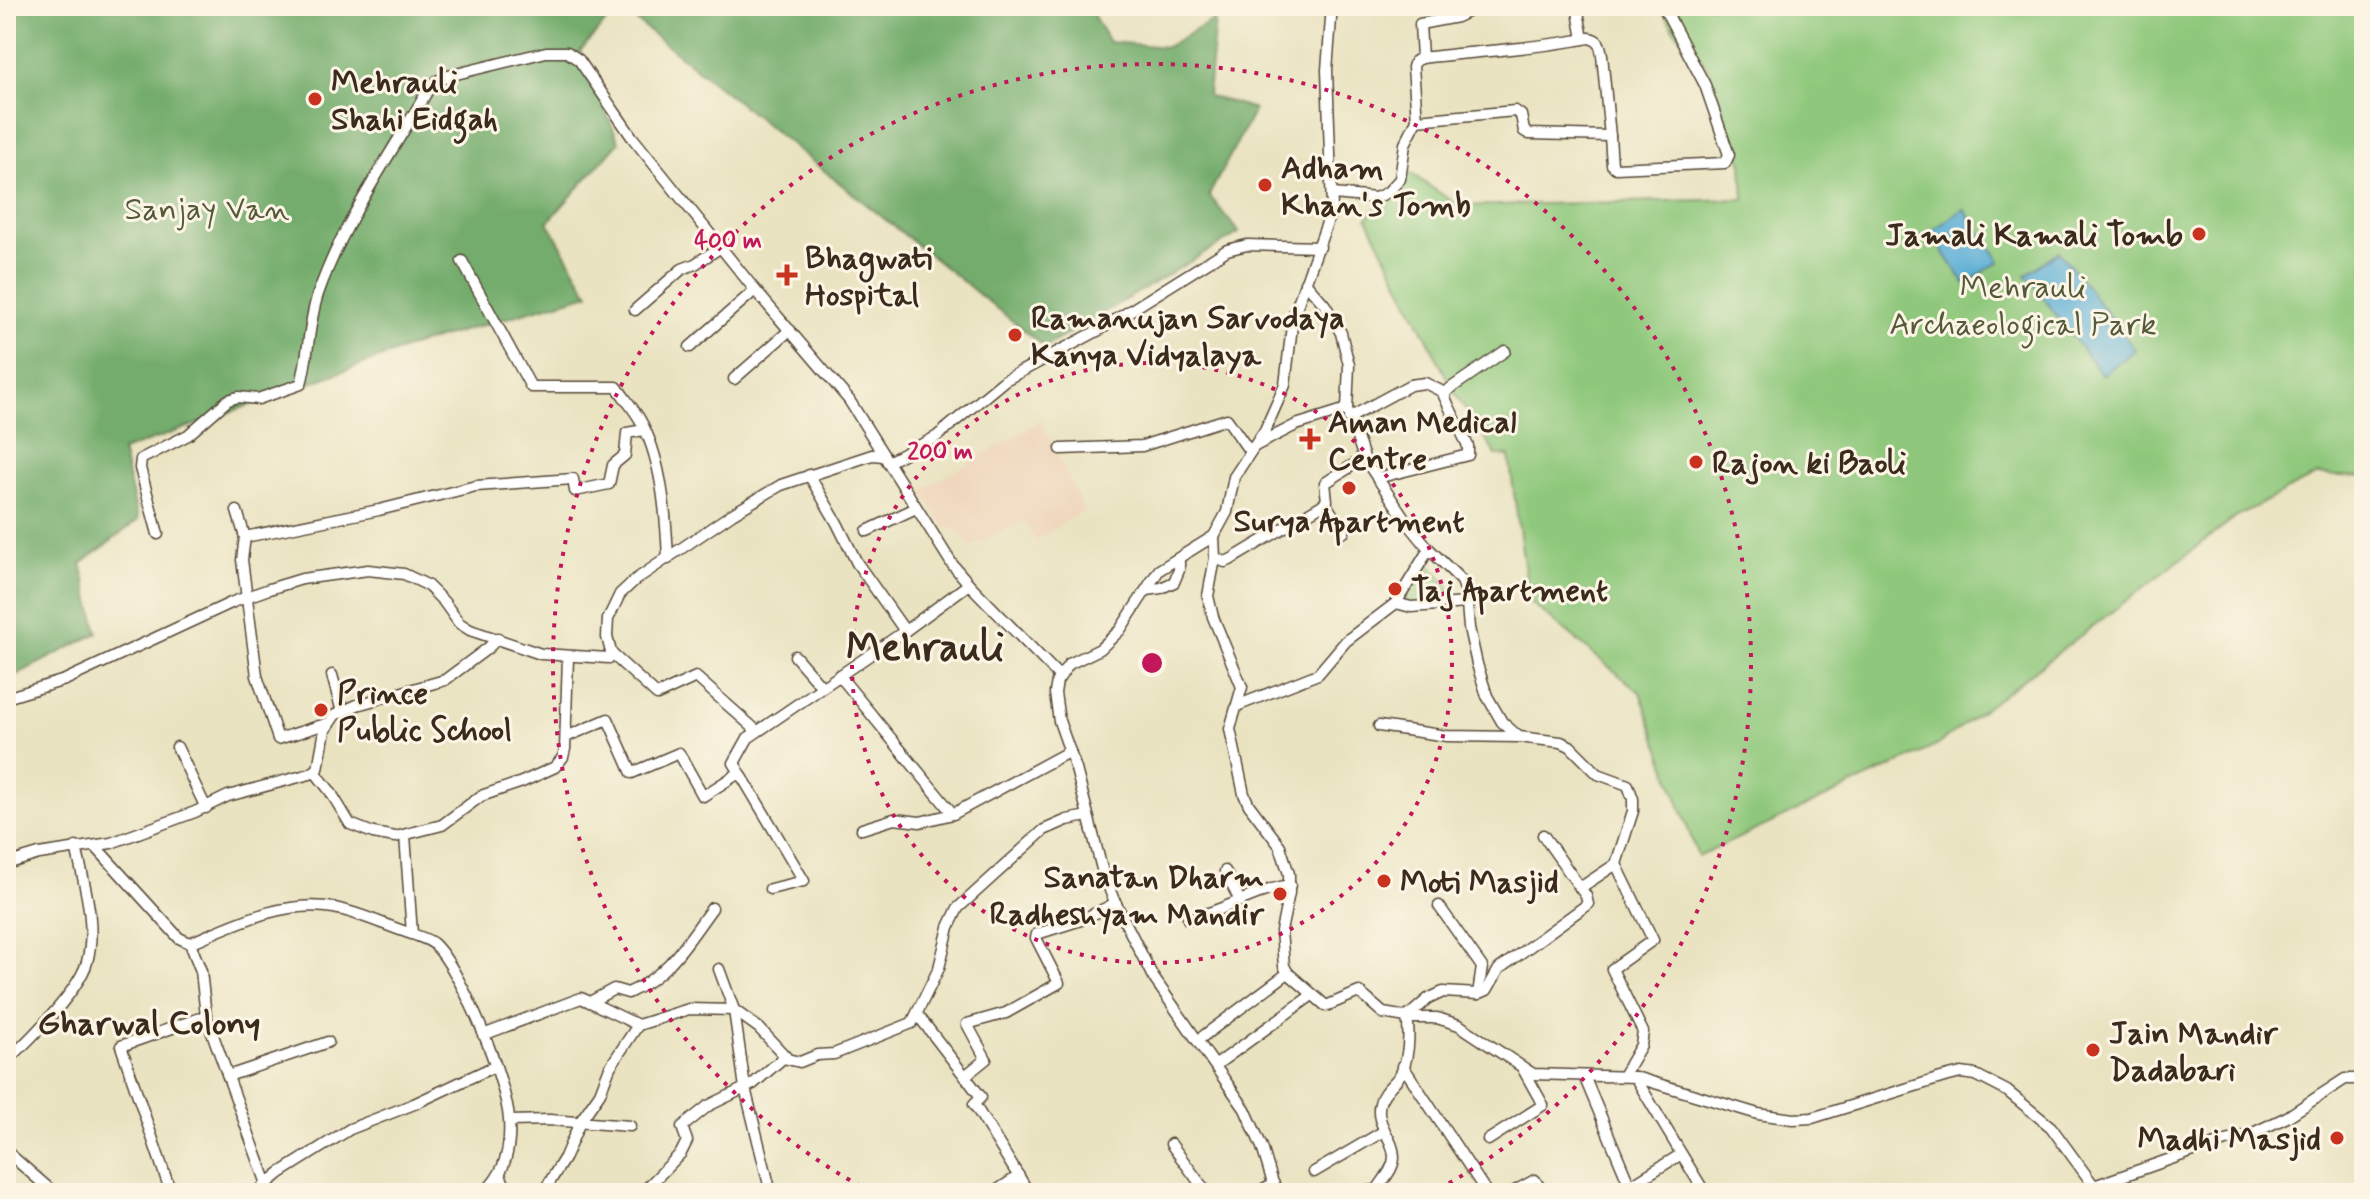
<svg xmlns="http://www.w3.org/2000/svg" width="2370" height="1199" viewBox="0 0 2370 1199" font-family="Mynerve,sans-serif">
<style>
.built{fill:#efd6bc}
.green{fill:#8fc87c;stroke:#65794d;stroke-width:2}
.forest{fill:#73ac6c;stroke:#576b45;stroke-width:2}
.water{fill:#5aaed6;stroke:#4a6c7a;stroke-width:2}
.lines{fill:none;stroke-linecap:round;stroke-linejoin:round}
.minor-casing{stroke:#554636;stroke-width:13}
.minor{stroke:#fff;stroke-width:10}
.ring{fill:none;stroke:#c2185b;stroke-width:4;stroke-dasharray:4 8}
.poi-dot{fill:#c8321e;stroke:#fcf5e5;stroke-width:3}
.labels{text-anchor:middle;stroke-width:6;stroke-linejoin:round;paint-order:stroke}
.poi-label{font-size:32px;font-weight:bold;fill:#3b2a1e;stroke:#fcf5e5;text-anchor:start}
.park-label{font-size:32px;fill:#54593a;stroke:#fcf5e5}
.neighbourhood-label{font-size:34px;font-weight:bold;fill:#3b2a1e;stroke:#fcf5e5}
.district-label{font-size:40px;font-weight:bold;fill:#3b2a1e;stroke:#fcf5e5}
.centre{fill:#c2185b;stroke:#fcf5e5;stroke-width:4}
.ring-label{font-size:24px;text-anchor:middle;font-weight:bold;fill:#c2185b;stroke:#fcf5e5;stroke-width:6;stroke-linejoin:round;paint-order:stroke}
</style>
<rect width="100%" height="100%" fill="#fcf5e5"/>
<filter id="ink" filterUnits="userSpaceOnUse"><feTurbulence type="fractalNoise" baseFrequency=".0125" numOctaves="2"/><feDisplacementMap in="SourceGraphic" scale="16" xChannelSelector="R" yChannelSelector="G"/><feConvolveMatrix kernelMatrix="1 2 1 2 8 2 1 2 1" color-interpolation-filters="sRGB"/></filter>
<filter id="wash" filterUnits="userSpaceOnUse"><feTurbulence type="fractalNoise" baseFrequency=".006" numOctaves="4" result="noise"/><feDisplacementMap in="SourceGraphic" scale="32" xChannelSelector="R" yChannelSelector="G"/><feGaussianBlur stdDeviation="1.8" result="paint"/><feColorMatrix in="noise" values="0 0 0 0 0 0 0 0 0 0 0 0 0 0 0 0 0 1.4 0 .05"/><feComposite in="paint" operator="in"/></filter>
<g filter="url(#wash)">
<rect width="100%" height="100%" fill="#e9e3c1"/>
<path class="built" d="M1041 421 1084 510 1035 541 1025 521 970 547 957 529 945 528 921 491Z"/>
<g class="green">
<path d="M1660 6H2364V477L2317 475 2237 516 1936 746 1698 857 1640 692 1529 601 1509 456 1496 455 1454 392 1367 218 1409 172 1459 206 1744 199 1742 164 1706 64 1674 30Z"/>
<path d="M1425 558 1461 602 1404 604 1401 596Z"/>
</g>
<path class="forest" d="M6 6H1088L1109 42 1166 47 1215 19 1208 96 1255 109 1209 195 1239 233 1045 347 619 7 580 51 619 142 548 222 589 294 421 343 122 451 138 520 81 564 98 633 6 680Z"/>
<g class="water">
<path d="M1964 209 2000 261 1965 284 1930 232Z"/>
<path d="M2059 251 2135 350 2102 375 2026 275Z"/>
</g>
</g>
<g filter="url(#ink)">
<g class="lines">
<defs>
<g id="minor">
<path d="M1332 6 1327 70 1332 209 1293 317 1285 385 1265 430 1234 477 1227 512 1214 536 1215 558 1208 596 1213 617 1242 687 1230 729 1244 794 1249 805 1280 846 1289 874V893L1281 931 1284 966 1288 973 1326 1006 1359 992 1383 1013 1412 1018H1437L1459 1025 1533 1074 1635 1077 1758 1114 1793 1119 1812 1118 1941 1078 1961 1073 1976 1075 2007 1091 2051 1127 2094 1186 2202 1148 2251 1134 2287 1117 2345 1079H2364"/>
<path d="M1577 6 1583 39"/>
<path d="M1422 58 1420 24 1457 17 1479 6"/>
<path d="M1417 120 1515 111 1521 115 1524 131 1529 134 1610 136 1612 165 1616 168 1725 163 1729 155 1705 85 1663 6"/>
<path d="M1333 194 1376 198 1388 192 1400 179 1405 144 1417 120 1413 67 1415 61 1422 58C1478 51 1535 49 1589 38 1600 40 1600 45 1602 55L1610 136"/>
<path d="M462 261 531 387H617C624 397 632 407 639 418 662 457 666 514 668 559"/>
<path d="M1305 282 1325 305 1341 333 1349 365 1347 409 1364 458 1407 522 1429 549 1462 581 1466 592 1469 628 1477 664 1487 696 1502 722 1519 737 1561 742 1570 746 1598 774 1628 785 1633 799V811L1616 864 1653 940 1612 969 1643 1032 1641 1045 1623 1076"/>
<path d="M635 310 682 269 695 264 721 247"/>
<path d="M690 347 755 290"/>
<path d="M734 379 790 330"/>
<path d="M1349 418 1410 385 1425 383 1445 393"/>
<path d="M1255 446 1296 425 1347 409"/>
<path d="M1061 449 1142 446 1227 419 1250 452"/>
<path d="M888 462 936 437 1005 380 1101 329 1227 250 1247 245 1320 247"/>
<path d="M809 475 837 523 857 563 905 631"/>
<path d="M1377 478 1468 455V446L1444 396 1448 390 1505 351"/>
<path d="M1325 503 1344 532"/>
<path d="M237 511 245 537 379 510 476 486 573 479 575 491 609 484 613 465 625 455 627 433 644 430"/>
<path d="M867 531 916 508"/>
<path d="M158 534 140 468 141 459 188 435 228 400 238 397 258 399 301 384C309 355 308 324 318 294 343 222 390 156 428 90L437 81 448 76 546 52H567L579 60 632 137 755 290 849 400 952 564 969 584 1060 677"/>
<path d="M1214 536 1159 570 1120 630 1100 649 1069 664 1057 681 1055 693 1059 721 1076 769 1102 869 1113 898 1153 977 1245 1109 1262 1147 1276 1193"/>
<path d="M245 537 242 560 257 676 278 739 329 723"/>
<path d="M1215 558 1225 562 1230 560 1322 505 1327 501 1325 483 1364 458"/>
<path d="M1147 590 1161 588 1174 582 1179 570V559"/>
<path d="M1396 603 1411 607 1467 603"/>
<path d="M612 654 657 695 696 677 757 731"/>
<path d="M795 656 822 687"/>
<path d="M332 675 342 712"/>
<path d="M839 675 953 814"/>
<path d="M6 698 65 680 233 602 269 589 302 579 368 570 404 574 427 585 444 602 459 623 470 630 541 654 609 658 612 656 607 637 608 619 620 594 635 580 732 514 781 485 872 455 884 456"/>
<path d="M1239 705 1318 674 1346 641 1396 603 1429 549"/>
<path d="M1379 726 1447 736 1519 737"/>
<path d="M566 737 608 719 632 773 679 753 703 796 739 773"/>
<path d="M177 747 206 808"/>
<path d="M315 772 330 791 350 824 373 833 395 837 442 825 481 796 522 782 555 767 563 757 565 749 568 657"/>
<path d="M862 829 894 819 920 822 953 814 1070 751"/>
<path d="M95 846 179 938 190 943C235 924 284 899 334 908 361 913 386 926 412 934L405 835"/>
<path d="M6 864 39 854 111 843 195 812 228 796 310 774 318 769 325 730 335 715 357 705 445 680 488 648 498 638"/>
<path d="M1225 871 1240 901"/>
<path d="M1580 888 1616 864"/>
<path d="M770 889 804 881 734 763 748 738 905 631 969 584"/>
<path d="M1439 906 1482 967 1478 994"/>
<path d="M1188 919C1224 911 1253 891 1290 885"/>
<path d="M412 934C420 937 428 939 434 944 462 971 507 1082 509 1120 511 1149 505 1175 483 1193"/>
<path d="M190 943 201 971 206 1016 267 1184"/>
<path d="M719 969 734 1010 745 1088 771 1193"/>
<path d="M917 1014 981 1097 974 1104 1029 1193"/>
<path d="M638 1025 689 1009 734 1010 759 1028 786 1057"/>
<path d="M483 1035 581 998 590 1002 614 989 628 993C669 975 686 943 712 908"/>
<path d="M1198 1040 1288 973"/>
<path d="M6 1062C28 1041 79 991 87 962 97 925 84 883 76 847"/>
<path d="M1216 1065 1312 995"/>
<path d="M1403 1066 1487 1193"/>
<path d="M228 1076 328 1042"/>
<path d="M965 1076 986 1059 967 1024 1006 1013 1059 983 1036 938 1037 934 1081 920 1116 903"/>
<path d="M1584 1076 1630 1186"/>
<path d="M1635 1077 1705 1193"/>
<path d="M510 1121 550 1120 630 1126"/>
<path d="M1488 1140 1543 1105 1523 1069"/>
<path d="M1171 1144 1207 1193"/>
<path d="M6 1151 54 1193"/>
<path d="M1314 1172 1384 1131"/>
<path d="M500 1175 508 1193"/>
<path d="M171 1193 121 1046 206 1016"/>
<path d="M256 1193 280 1173 350 1129 414 1104 495 1066"/>
<path d="M543 1193 565 1157 580 1122 600 1093 610 1067 638 1025 590 1002"/>
<path d="M642 1193 681 1153 687 1141 682 1127 708 1106 753 1084 783 1058 800 1062 817 1055 834 1054 912 1023 939 968 949 927 958 908 1044 830 1067 820 1087 816"/>
<path d="M993 1193 1019 1176"/>
<path d="M1258 1193 1274 1184"/>
<path d="M1354 1193 1377 1190C1383 1180 1394 1169 1394 1157 1394 1138 1374 1124 1380 1103 1382 1093 1391 1086 1398 1078 1409 1063 1410 1035 1407 1017L1428 999 1443 992 1478 994 1487 990 1499 969 1588 904 1586 896 1543 835"/>
<path d="M1511 1193 1535 1180 1543 1193"/>
<path d="M1618 1193 1680 1155"/>
</g>
</defs>
<use href="#minor" class="minor-casing"/>
<use href="#minor" class="minor"/>
</g>
</g>
<g class="ring">
<circle cx="1152" cy="663" r="300"/>
<path d="M871 1192A599 599 0 1 1 1433 1192"/>
</g>
<g class="poi-dot">
<circle cx="315" cy="99" r="8"/>
<circle cx="1265" cy="185" r="8"/>
<circle cx="2199" cy="234" r="8"/>
<path d="M783 263h8v8h8v8h-8v8h-8v-8h-8v-8h8z"/>
<circle cx="1015" cy="335" r="8"/>
<path d="M1306 427h8v8h8v8h-8v8h-8v-8h-8v-8h8z"/>
<circle cx="1696" cy="462" r="8"/>
<circle cx="1349" cy="488" r="8"/>
<circle cx="1395" cy="589" r="8"/>
<circle cx="321" cy="710" r="8"/>
<circle cx="1384" cy="881" r="8"/>
<circle cx="1280" cy="894" r="8"/>
<circle cx="2093" cy="1050" r="8"/>
<circle cx="2337" cy="1138" r="8"/>
</g>
<g class="labels">
<g class="poi-label">
<text x="331" y="92">Mehrauli<tspan x="331" dy="37">Shahi Eidgah</tspan></text>
<text x="1281" y="178">Adham<tspan x="1281" dy="37">Khan's Tomb</tspan></text>
<text x="2183" y="245" text-anchor="end">Jamali Kamali Tomb</text>
<text x="805" y="268">Bhagwati<tspan x="805" dy="37">Hospital</tspan></text>
<text x="1031" y="328">Ramanujan Sarvodaya<tspan x="1031" dy="37">Kanya Vidyalaya</tspan></text>
<text x="1328" y="432">Aman Medical<tspan x="1328" dy="37">Centre</tspan></text>
<text x="1712" y="473">Rajon ki Baoli</text>
<text x="1349" y="531" text-anchor="middle">Surya Apartment</text>
<text x="1411" y="600">Taj Apartment</text>
<text x="337" y="703">Prince<tspan x="337" dy="37">Public School</tspan></text>
<text x="1264" y="887" text-anchor="end">Sanatan Dharm<tspan x="1264" dy="37">Radheshyam Mandir</tspan></text>
<text x="1400" y="892">Moti Masjid</text>
<text x="2109" y="1043">Jain Mandir<tspan x="2109" dy="37">Dadabari</tspan></text>
<text x="2321" y="1149" text-anchor="end">Madhi Masjid</text>
</g>
<g class="park-label">
<text x="207" y="219">Sanjay Van</text>
<text x="2023" y="297">Mehrauli<tspan x="2023" dy="37">Archaeological Park</tspan></text>
</g>
<g class="neighbourhood-label">
<text x="149" y="1034">Gharwal Colony</text>
</g>
<g class="district-label">
<text x="925" y="660">Mehrauli</text>
</g>
</g>
<circle cx="1152" cy="663" r="12" class="centre"/>
<g class="ring-label">
<text x="728" y="248">400 m</text>
<text x="940" y="459">200 m</text>
</g>
<rect width="2370" height="1199" fill="none" stroke="#fcf5e5" stroke-width="32"/>
</svg>
